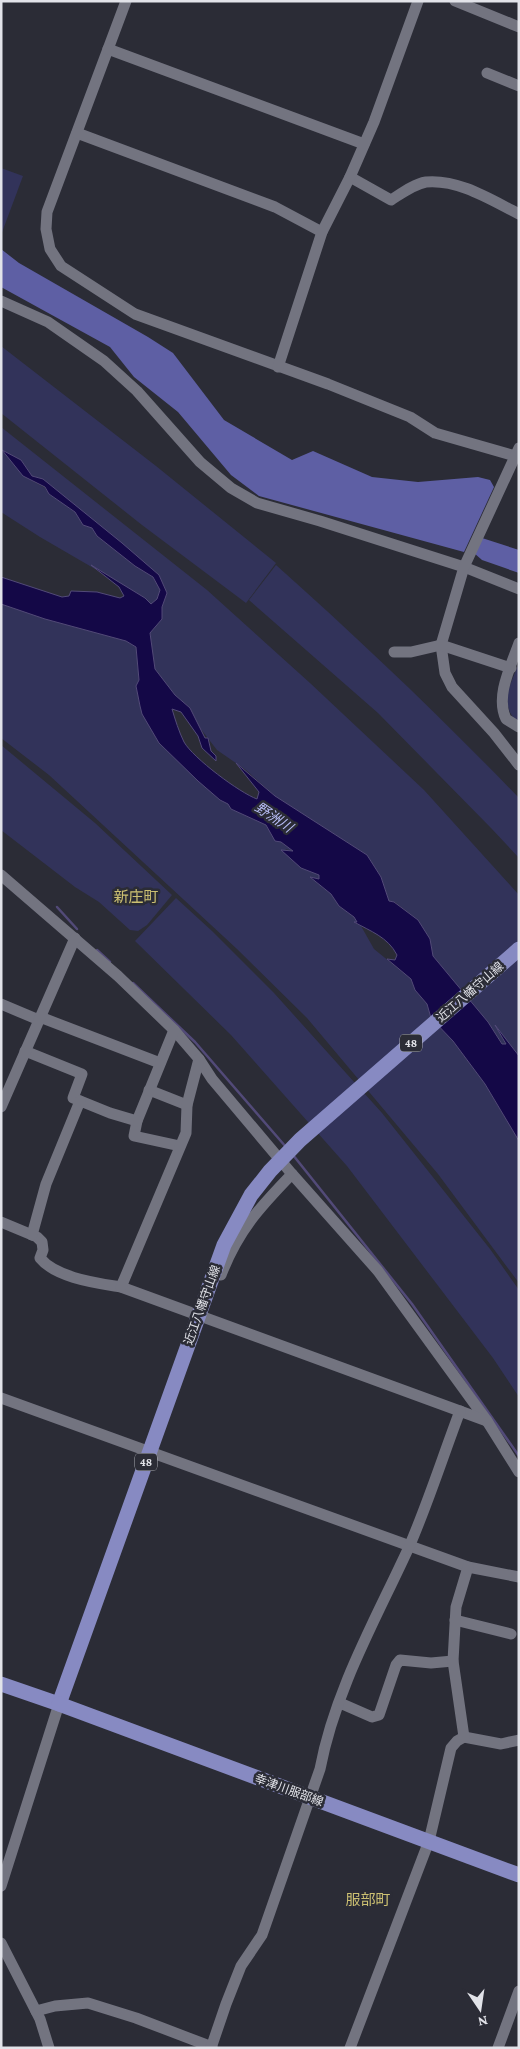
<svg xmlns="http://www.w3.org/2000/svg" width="520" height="2049" viewBox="0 0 520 2049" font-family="'Crimson Pro','Noto Sans JP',serif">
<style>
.green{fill:#32335a}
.forest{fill:#5e5fa4}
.water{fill:#140847;stroke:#524a78}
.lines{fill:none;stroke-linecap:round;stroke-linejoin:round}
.stream{stroke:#524a78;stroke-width:2.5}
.minor{stroke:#737480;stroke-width:11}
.major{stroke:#878ac2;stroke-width:15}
.labels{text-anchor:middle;stroke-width:5;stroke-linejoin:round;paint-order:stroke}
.shield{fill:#2b2c36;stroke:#abacb3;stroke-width:1}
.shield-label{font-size:11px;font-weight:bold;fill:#e2e3e9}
.street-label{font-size:12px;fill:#e2e3e9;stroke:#2b2c36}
.water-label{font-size:14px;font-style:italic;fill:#b9bef8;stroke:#2b2c36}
.quarter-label{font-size:15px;fill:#ccc072;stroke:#2b2c36}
</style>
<rect width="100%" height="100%" fill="#2b2c36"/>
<g class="green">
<path d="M1 168 23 176 1 235Z"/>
<path d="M1 346 156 466 276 563 246 603 142 525 1 413Z"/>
<path d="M1 427 207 590 310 683 424 790 519 895V1056L498 1030 506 1045H503L488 1022 433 956 430 939 418 920 395 902H389L381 877 367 855 275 796 246 770 217 750 200 728 190 708 175 695 155 669 150 633 162 619V607L167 593 159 575 43 479 32 476 21 460 4 451 23 476 45 488 49 494 75 512 83 525 92 528 97 536 135 566 153 577 160 590 157 599 151 604 145 598 40 537 1 512Z"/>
<path d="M276 565C360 640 441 717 519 798V858L491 828 378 713 249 600Z"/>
<path d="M1 604 45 619 126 641 136 647 139 680 137 686 140 706 146 720 159 743 220 800 228 804 231 809 266 825 281 842 293 851 285 849 312 872 319 875 320 879 311 878 331 894 339 906 354 917 358 923H355L361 926 374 949 411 979 415 990 427 1004 431 1018 453 1041 485 1084 519 1141V1283L438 1174 307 1018 237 949 49 775 1 738Z"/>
<path d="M519 663V724C498 704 510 686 519 663Z"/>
<path d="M1 745 95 823 172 895 147 925 138 931 130 930 99 902 75 887 1 830Z"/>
<path d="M176 898 212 931 274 993 382 1113 490 1249 519 1290V1397L493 1358 347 1166 231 1035 135 941Z"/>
</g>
<g class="forest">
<path d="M1 249 19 263 148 337 173 353 224 420 292 460 313 451 372 477 418 482 478 477 490 480 494 487 464 552 259 496 231 475 178 412 134 377 110 347 1 287Z"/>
<path d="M482 538 519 550V573L482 560 474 553Z"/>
</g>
<path class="water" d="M2 450 21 460 32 476 43 479 122 543 159 575 167 593 162 607V619L150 633 155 669 175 695 190 708 205 738H208L211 751 216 756V761L202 748 198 736 181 712 172 709C175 719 179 732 184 742 193 758 240 793 257 799L259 792 236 763 275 796 367 855 381 877 389 901 394 902 418 920 430 939 433 956 488 1022 502 1044H506L495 1025 519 1056V1141L485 1084 453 1041 431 1018 427 1004 415 990 411 979 387 959 395 960 397 955C388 937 370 931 354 922H357L354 917 339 906 331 894 310 877 319 879V875L301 868 281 850 293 851 281 842 275 841 266 825 231 809 228 804 220 800 198 781 159 743 142 714 140 706 136 686 139 680 136 647 126 641 45 619 1 604V577L62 597 69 596 71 591 97 592 120 598 124 596 119 587 91 565 145 598 151 604 157 599 160 590 153 577 135 566 97 536 92 528 83 525 75 512 49 494 45 487 23 476Z"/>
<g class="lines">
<g class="stream">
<path d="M57 907 77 929"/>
<path d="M97 950 110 962"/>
<path d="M133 983 195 1042 286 1147"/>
<path d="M293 1155 412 1304 519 1456"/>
</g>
<g class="minor">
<path d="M126 1 47 212 46 229 50 249 61 266 135 314 328 384 410 417 435 433 519 457"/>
<path d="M455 1 519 27"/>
<path d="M108 49 364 144"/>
<path d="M487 73 519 86"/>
<path d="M77 133 275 207 322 232"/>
<path d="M350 177 391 200C402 193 414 184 426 182 459 179 491 200 519 214"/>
<path d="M1 301 48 322 104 361 137 391 200 462 231 488 257 503 320 521 464 567 519 589"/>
<path d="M278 367 322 232 350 177 374 122 418 1"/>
<path d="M519 448 464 567 441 645 445 673 452 687 494 733 519 765"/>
<path d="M519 643C511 666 495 696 506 719L519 727"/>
<path d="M394 652H411L441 645 511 668"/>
<path d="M1 875 118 976 174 1030 199 1059 212 1079 292 1174 378 1271 487 1421 519 1472"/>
<path d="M1 1004 39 1020"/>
<path d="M40 1017 160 1063"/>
<path d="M174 1030 137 1121 134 1136 180 1146"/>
<path d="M25 1051 82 1074 73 1098 110 1113 137 1121"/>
<path d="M149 1090 187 1105"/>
<path d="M1 1107 75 938"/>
<path d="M1 1222 37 1237 42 1242 43 1250 40 1258C56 1278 97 1283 121 1287L487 1421"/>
<path d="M32 1235 46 1184 80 1101"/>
<path d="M221 1275C238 1231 259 1208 292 1174"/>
<path d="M121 1287 186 1133 187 1105 199 1059"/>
<path d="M1 1398 468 1567 519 1577"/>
<path d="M455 1620 511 1634"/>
<path d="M340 1703 372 1717 379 1715 396 1665 400 1660 431 1663 453 1661"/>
<path d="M464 1737 501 1744 519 1740"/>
<path d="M1 1886 59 1704"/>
<path d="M1 1943 40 2019 49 2048"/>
<path d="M36 2011 55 2006 88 2003 136 2018 212 2047"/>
<path d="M211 2048 226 2004 241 1966 262 1935 320 1769C335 1690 376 1619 409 1547 428 1503 443 1456 460 1411"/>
<path d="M350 2048 429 1841 451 1748 457 1741 464 1737 453 1661 456 1607 468 1567"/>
<path d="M498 2048 519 1991"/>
</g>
<g class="major">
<path d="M1 1684 59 1704 224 1245 251 1195 270 1171 300 1140 519 949"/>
<path d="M59 1704 519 1875"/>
</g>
</g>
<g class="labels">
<g class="shield">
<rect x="400" y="1034.5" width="22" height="17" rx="4"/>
<rect x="135" y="1453.5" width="22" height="17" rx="4"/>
</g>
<g class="shield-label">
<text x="411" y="1047">48</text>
<text x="146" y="1466">48</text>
</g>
<g class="street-label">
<text transform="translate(470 992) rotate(-41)" y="4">近江八幡守山線</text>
<text transform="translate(202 1305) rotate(-70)" y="4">近江八幡守山線</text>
<text transform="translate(289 1790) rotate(20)" y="4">幸津川服部線</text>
</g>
<g class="water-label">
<text transform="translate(274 817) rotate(34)" y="5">野洲川</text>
</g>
<g class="quarter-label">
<text x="136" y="902">新庄町</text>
<text x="368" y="1905">服部町</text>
</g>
</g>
<rect width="520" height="2049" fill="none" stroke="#e2e3e9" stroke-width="5"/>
<g transform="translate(480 2009) rotate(167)" stroke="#2b2c36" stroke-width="4" paint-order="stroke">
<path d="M0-4L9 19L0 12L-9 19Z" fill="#e2e3e9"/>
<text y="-8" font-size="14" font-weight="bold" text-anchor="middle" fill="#e2e3e9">N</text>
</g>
</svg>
